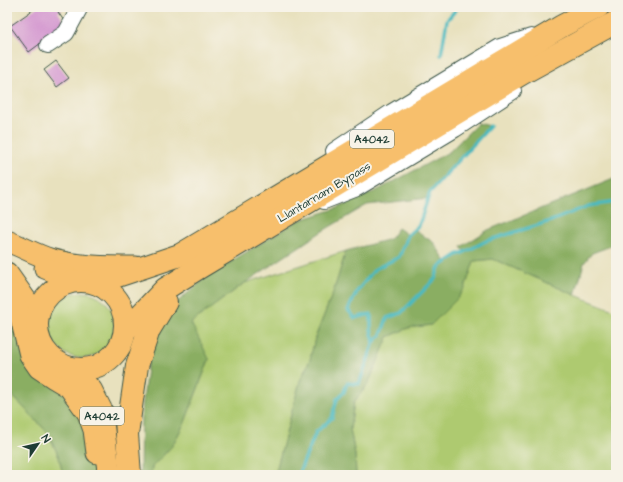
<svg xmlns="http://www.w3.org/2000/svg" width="623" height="482" viewBox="0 0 623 482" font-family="'Architects Daughter',sans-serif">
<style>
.green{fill:#aeca70;stroke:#668452}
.forest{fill:#8aae62;stroke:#54764b}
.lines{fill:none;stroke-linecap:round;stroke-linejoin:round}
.stream{stroke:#4bbac0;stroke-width:3.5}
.building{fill:#d498d0}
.minor-casing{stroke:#3d5649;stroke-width:18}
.major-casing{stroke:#3d5649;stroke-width:23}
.highway-casing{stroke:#3d5649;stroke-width:24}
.minor{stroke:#fff;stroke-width:16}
.major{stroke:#f7bf6c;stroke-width:21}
.highway{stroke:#f7bf6c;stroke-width:22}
.labels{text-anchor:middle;stroke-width:4;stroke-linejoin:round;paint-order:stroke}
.shield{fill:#f7f3e8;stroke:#60746a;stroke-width:1}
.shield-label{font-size:11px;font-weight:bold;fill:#1f3d34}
.street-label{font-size:12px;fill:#1f3d34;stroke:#f7f3e8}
</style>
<rect width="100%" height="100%" fill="#f7f3e8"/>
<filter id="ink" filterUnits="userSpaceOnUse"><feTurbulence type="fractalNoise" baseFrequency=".025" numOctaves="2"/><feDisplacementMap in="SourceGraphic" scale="8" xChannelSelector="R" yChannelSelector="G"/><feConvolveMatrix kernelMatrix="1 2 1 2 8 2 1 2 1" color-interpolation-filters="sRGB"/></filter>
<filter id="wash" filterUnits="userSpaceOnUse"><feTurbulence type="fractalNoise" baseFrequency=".012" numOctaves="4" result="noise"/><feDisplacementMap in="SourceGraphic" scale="16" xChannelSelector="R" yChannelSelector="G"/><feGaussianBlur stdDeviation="0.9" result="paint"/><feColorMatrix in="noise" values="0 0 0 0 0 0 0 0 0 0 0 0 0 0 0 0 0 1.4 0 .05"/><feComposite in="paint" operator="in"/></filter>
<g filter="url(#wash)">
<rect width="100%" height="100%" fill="#e8e1be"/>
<g class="green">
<path d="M346 251 334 290 315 338 310 360 300 381 275 475H151L152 467 172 446 185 422 209 360 190 323 245 283Z"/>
<path d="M493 259 575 295 616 311V475H356L355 455 350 429 354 402 368 384 388 337 408 328 431 325 456 300 465 288 474 261Z"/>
<circle cx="82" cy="325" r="33"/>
<path d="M7 390 48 433 59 457 63 475H7Z"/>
</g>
<g class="forest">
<path d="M478 123 490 126 430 192 428 198 367 205 321 232 239 287 191 323 209 359 185 422 172 446 152 467 151 475H140L141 418 147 368 158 329 176 303 209 275 297 221 338 208 378 190 449 152Z"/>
<path d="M616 178V244L592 253 584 263 575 295 493 259 474 261 465 288 456 300 431 325 408 328 388 337 368 384 354 402 350 429 355 455 356 475H275L300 381 310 360 315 338 334 290 346 251 390 239 398 228 408 235 414 229 434 243 446 262 457 255 465 252 461 247 488 230Z"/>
<path d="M7 300 89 431 96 475H63L59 457 48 433 7 390Z"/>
</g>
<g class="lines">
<g class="stream">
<path d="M441 55 447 20 458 7"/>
<path d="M374 342 381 335 387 318 401 313 435 279 439 267 457 255 465 252 486 241 551 221 588 206 616 202"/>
<path d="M298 475 316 432 332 418 337 399 344 392 347 383 359 384 374 342 371 329V314L355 318 348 310 358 290 375 269 399 257 408 235 419 225 430 192 490 126"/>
</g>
</g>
<g id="blocks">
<g class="building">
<path d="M37 7H65L58 12 66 24 29 52 10 26Z"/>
<path d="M56 61 69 78 57 87 44 70Z"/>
</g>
</g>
</g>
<g filter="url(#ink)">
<use href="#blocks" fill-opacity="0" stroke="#3d5649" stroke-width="1"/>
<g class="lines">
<defs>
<g id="minor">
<path d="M48 45 66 33 80 7"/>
<path d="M334 151 392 112 500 47 531 37"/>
<path d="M324 201 357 188 455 129 513 91"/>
</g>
<g id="major">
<path d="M7 241C21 246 36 255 50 259 78 267 107 267 136 267"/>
<path d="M45 268 76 281"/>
<path d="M7 273 38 317"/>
<path d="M7 289 20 314 30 355 39 368 54 378 69 387 88 413 94 430 97 453"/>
</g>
<g id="highway">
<circle cx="81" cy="325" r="44"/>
<path d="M96 283 180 255 490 69 562 26 598 7"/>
<path d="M126 330 165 289 197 269 523 73 616 22"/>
<path d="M70 368 91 390 101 410 109 475"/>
<path d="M126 420 130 475"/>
<path d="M127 434 137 366 149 330 166 302"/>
</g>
</defs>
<use href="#minor" class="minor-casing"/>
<use href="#major" class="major-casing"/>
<use href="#highway" class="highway-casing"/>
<use href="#minor" class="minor"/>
<use href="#major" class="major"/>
<use href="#highway" class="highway"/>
</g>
</g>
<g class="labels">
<g class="shield">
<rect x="350" y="130" width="44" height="18" rx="3"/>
<rect x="80" y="407" width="44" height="18" rx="3"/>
</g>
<g class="shield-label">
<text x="372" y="143">A4042</text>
<text x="102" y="420">A4042</text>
</g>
<g class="street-label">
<text transform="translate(324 192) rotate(-31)" y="4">Llantarnam Bypass</text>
</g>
</g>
<rect width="623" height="482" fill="none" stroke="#f7f3e8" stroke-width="24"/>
<g transform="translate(38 444) rotate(56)" stroke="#f7f3e8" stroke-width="3" paint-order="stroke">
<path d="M0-3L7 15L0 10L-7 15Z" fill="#1f3d34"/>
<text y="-6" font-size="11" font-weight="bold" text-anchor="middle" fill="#1f3d34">N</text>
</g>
</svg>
